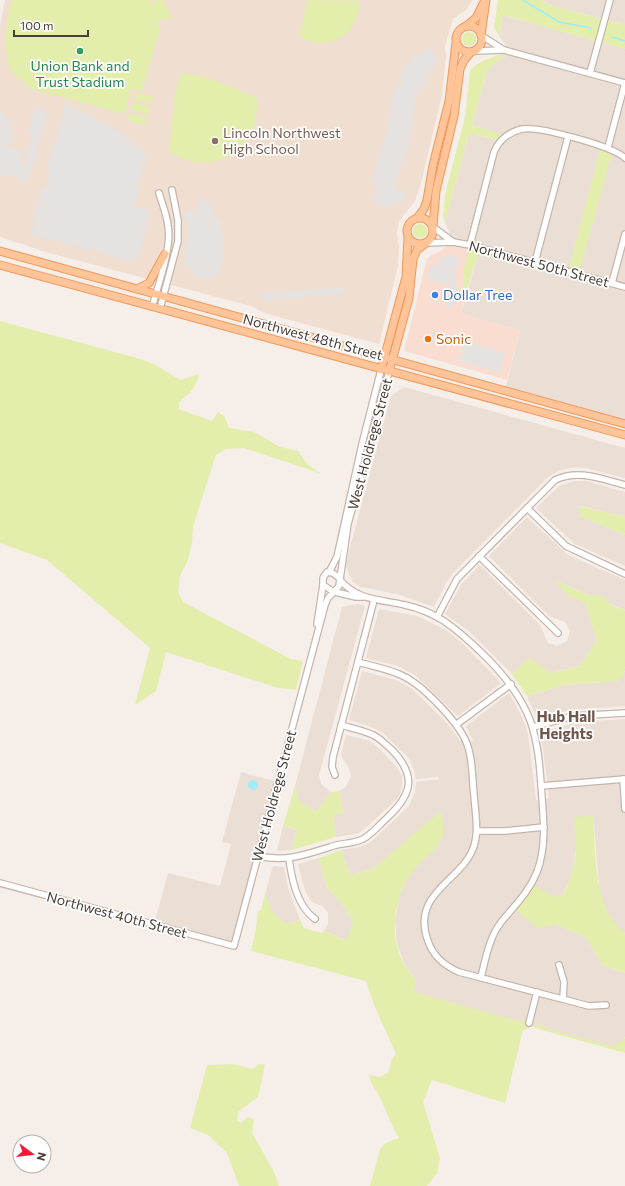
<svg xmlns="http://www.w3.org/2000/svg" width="625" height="1186" viewBox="0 0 625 1186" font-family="Commissioner,sans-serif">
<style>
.residential{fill:#eaded5}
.commercial{fill:#f9ddd1}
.education{fill:#f0ded0}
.green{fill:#e3eead}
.parking{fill:#e6e2e0}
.water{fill:#9eedf8}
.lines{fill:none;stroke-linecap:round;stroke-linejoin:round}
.stream{stroke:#9eedf8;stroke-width:1.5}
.minor-casing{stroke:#c5b5ac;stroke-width:8}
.major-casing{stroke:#f1985b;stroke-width:9}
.minor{stroke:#fff;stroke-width:5.5}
.major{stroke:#ffc498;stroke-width:7}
.leisure-dot{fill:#2e9e5b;stroke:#fff;stroke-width:1.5}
.education-dot{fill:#8d6e63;stroke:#fff;stroke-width:1.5}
.shop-dot{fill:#3f7fe0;stroke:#fff;stroke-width:1.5}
.food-dot{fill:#e8710a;stroke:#fff;stroke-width:1.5}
.labels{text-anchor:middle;stroke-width:3.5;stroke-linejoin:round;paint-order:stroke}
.leisure-label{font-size:14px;fill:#27864d;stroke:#fff}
.education-label{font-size:14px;fill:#785e54;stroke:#fff;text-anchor:start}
.street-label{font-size:14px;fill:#4a3c36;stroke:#fff}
.shop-label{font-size:14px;fill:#366cbe;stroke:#fff;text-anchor:start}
.food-label{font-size:14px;fill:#c56008;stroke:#fff;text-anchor:start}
.neighbourhood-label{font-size:15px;font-weight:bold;fill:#6e564c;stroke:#fff}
</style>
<rect width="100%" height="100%" fill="#f6eee8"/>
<g class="residential">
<path d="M541 0H625V25L550 5Z"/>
<path d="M503 15 625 49V424L505 391 520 330 461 314 478 254 536 270 538 263 453 242 445 222 469 133 501 141 505 136 472 125 488 69 510 51 499 36Z"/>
<path d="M404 387 625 448V478L586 468 576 467 560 470 548 477 453 573 446 583 434 607 397 594 361 587 353 582 349 574 346 566 349 551 391 396Z"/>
<path d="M574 481H586L625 492V517L581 506 580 516 625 535V566L575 544 536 508 559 486Z"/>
<path d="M527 517 568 555 625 580V610L556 581 570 597 585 602 597 640 580 666 551 673 529 658 512 674 470 632 445 614 461 585 480 565 540 625 548 643 557 646 567 641 570 631 565 622 549 616 489 556Z"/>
<path d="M357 604 365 606 319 775 321 784 331 792 316 812 299 801 295 786 342 607Z"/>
<path d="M379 609 417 616 446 630 463 644 501 683 458 716 415 675 398 666 366 658Z"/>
<path d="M362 671 396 680 411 688 447 723 460 741H473L466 726 509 693 522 717 528 734 536 800 549 798 541 732 579 722 625 719V933L617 927 606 910 600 895 593 815 577 839 573 870 561 900 555 924 586 937 602 965 625 973V1037L620 1043 618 1050 413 994 416 981 404 963 397 944 395 921 400 893 413 870 439 844 443 834 441 812 373 869 350 875 341 850 360 847 371 842 409 806 415 792 416 782 439 779V777L416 779 414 770 409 758 382 732 369 726 349 720Z"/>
<path d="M625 671V706L572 710 537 719 527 696 564 685 619 681Z"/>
<path d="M346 735 368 740 380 749 397 768 402 776V784L400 794 395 801 365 828 359 833 336 837 333 814 343 812 339 791 345 788 351 777 350 770 341 755Z"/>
<path d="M241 772 277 782 234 946 154 925 168 873 220 886 231 844 222 842Z"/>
<path d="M283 826 297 830 292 850 277 851Z"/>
<path d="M319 858 326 886 345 908 353 922 347 941 324 931 328 924V912L322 906 312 902 305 891 298 864Z"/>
<path d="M273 866 284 867 288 888 300 920 276 926 265 894Z"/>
</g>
<path class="commercial" d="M453 242 470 245 463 275 465 296 461 313 520 330 507 380 404 351 427 259 431 255 439 252Z"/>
<path class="education" d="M5 0H473L466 10 453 19 445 46 446 57 442 95 420 187 415 201 399 221 397 234 399 247 398 266 379 344 264 313 251 306 49 253 0 237V26Z"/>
<g class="green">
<path d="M12 0H150L153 4 156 0H162L167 6 172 19 158 20 160 36 157 39 142 91 134 89 131 90 125 114 28 88C22 77 19 80 13 73 2 61 6 14 12 0Z"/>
<path d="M308 0 359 1C361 35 326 54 299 36Z"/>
<path d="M498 0H541L550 5 625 25V49L503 15 499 36 494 27Z"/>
<circle cx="469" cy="39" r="7"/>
<path d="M510 51 488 69 472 125 506 136 501 141 469 133 445 222 443 217 445 195 465 117 470 71C479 59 497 57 510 51Z"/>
<path d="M185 73 209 78 258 98C257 107 257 117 254 126 246 150 220 166 195 162 186 160 177 156 169 152L174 99 180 76Z"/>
<path d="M136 92 153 97 151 104 134 100Z"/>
<path d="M133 102 150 107 148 115 131 110Z"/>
<path d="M130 113 147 118 145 125 128 121Z"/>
<path d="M601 146 613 149 579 274 568 271Z"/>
<circle cx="420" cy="231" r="7"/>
<path d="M470 245 539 263 537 270 478 254 465 296 463 272Z"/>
<path d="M0 321 137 358 154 364 180 380 199 374C197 387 189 394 179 402V409L212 421 218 412 224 416 229 428 254 432 280 447 298 451 308 465 322 474 244 448 226 449 216 455 193 526 192 542 188 560 180 576 178 592 183 602 291 659 303 661 296 690 278 688 166 652 156 691 135 705 150 648 47 560 0 543Z"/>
<path d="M580 506 625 517V535L580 516Z"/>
<path d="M556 581 591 596C601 592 603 598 610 604 614 607 620 608 625 610V671L619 681 564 685 527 696 512 674 529 658 551 673 580 666 597 640 585 603 570 597 555 582Z"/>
<path d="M295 786 299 801 316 812 331 792 339 791 343 812 333 815 336 837 292 850 297 830 283 826Z"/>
<path d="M441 811C442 818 444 826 443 833 441 849 422 859 413 871 394 897 388 935 404 964 408 970 412 975 416 981L414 992 519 1021H523L529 1025 530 1028 523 1030 505 1103 432 1080 423 1102 440 1158 437 1173 427 1186H370L380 1149 386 1143 399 1138C391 1125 387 1112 380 1098 377 1090 370 1084 369 1075L379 1077 388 1073 392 1059 396 1054 374 1005 366 981 251 951 256 929 258 911 261 910 265 894C269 903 276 922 288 923 291 923 297 921 300 920L304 928 321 933 324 931 344 940 347 939 353 922 345 908 326 886 319 858 341 850 350 875 373 869Z"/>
<path d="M593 815C596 853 592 907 625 933V973L602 965 586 937 555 924 539 929 514 908 531 884 555 897 564 894C574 868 579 855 574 827L576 824V817Z"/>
<path d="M536 1023 548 1029 612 1046 621 1042 625 1037V1053L539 1029 536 1027Z"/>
<path d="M233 1064 253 1069 259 1064 265 1065 258 1097 238 1112 237 1121 241 1123 248 1117 254 1120 252 1133 273 1170 279 1186H239L227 1153 208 1135 190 1128 207 1065Z"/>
</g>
<g class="parking">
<path d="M427 46 434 52 433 55 439 61 426 79 428 84 425 88H421L416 98 409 146 396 182V189L398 191 401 189 406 192 405 196 406 199 387 209 383 204 377 206 372 191H376V185L372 184 375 168H380L376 166 386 135 393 94 396 85 400 86 402 81 398 79 404 69 413 56 417 58Z"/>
<path d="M65 103 114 128 141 148 146 153V158L134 206 151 211 139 258 134 257 132 262 96 252V248L93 247 92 251 52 240V236L50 240 31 235 34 225 36 224 33 221 42 188 46 189 50 173 46 171 54 144 58 143 55 141 62 115H66L62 111Z"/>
<path d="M35 108 48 111 29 181 0 174V110L5 114 12 124 9 126 11 130 14 131 10 145 7 144 6 145 10 147H14L23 153 20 162 24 163 32 134 28 133Z"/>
<path d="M205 197 211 204 217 219 221 221 224 239 222 272 212 277 211 281 194 276V272L189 267 184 266 185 242 188 241 187 220 183 217 190 209 193 212 198 207V202Z"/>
<path d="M448 254 459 257 455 272 457 296 454 305 451 308 445 306 451 286 427 279 431 264 438 266 440 257H447Z"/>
<path d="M343 287 344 294 312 297 308 294H303V298L266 301 261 297V293Z"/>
<path d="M464 341 484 347 483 351 486 347 505 353 500 372 457 361 463 352 461 350Z"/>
</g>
<circle class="water" cx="253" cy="785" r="5"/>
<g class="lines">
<g class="stream">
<path d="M523 0 559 22 591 28"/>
<path d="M612 37 625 41"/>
</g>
<defs>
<g id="minor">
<path d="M482 36 504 50 625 83"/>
<path d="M475 51 504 50"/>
<path d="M590 73 610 0"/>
<path d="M608 147 625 83"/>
<path d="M433 227 453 242"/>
<path d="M426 243 453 242 470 245 625 287"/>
<path d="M470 245 494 152C499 140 509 132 522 129 539 126 612 146 625 158"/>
<path d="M535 262 568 137"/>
<path d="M612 283 625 234"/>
<path d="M152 307C158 286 172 247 168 226 167 215 162 204 159 193"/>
<path d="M160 309 178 241V220L172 190"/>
<path d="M527 508 566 546 625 574"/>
<path d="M479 556 558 633"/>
<path d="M329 572 337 557 362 444 381 370"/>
<path d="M339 578 333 573 327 572 323 578V585L334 592 339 586 348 524 389 372"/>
<path d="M340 580C358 601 380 599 405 605 419 608 433 614 444 621 460 632 474 645 488 659 534 706 538 734 542 798 544 823 546 848 537 872 529 892 515 905 502 921 489 937 486 958 481 977"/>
<path d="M335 592 356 597H363"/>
<path d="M437 617 457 579 555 480C579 469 601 479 625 485"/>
<path d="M317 624 323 585"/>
<path d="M358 662C372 666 388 669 401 675 422 684 462 725 468 747 473 762 472 779 474 795 475 811 479 830 474 846 463 881 410 892 428 941 433 956 445 966 459 972L589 1006 606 1005"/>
<path d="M457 724 511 684"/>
<path d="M533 727 573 716 625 713"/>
<path d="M335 775 332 767 333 757 374 600"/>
<path d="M623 779 625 809"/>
<path d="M541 786 625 779"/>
<path d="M477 831H505L544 827"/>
<path d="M258 856C285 862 305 855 330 847 340 843 353 844 363 839 372 834 380 824 388 817 412 794 417 776 392 750 386 745 380 738 373 735 363 730 351 728 341 725"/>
<path d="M289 859C292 880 297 906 315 919"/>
<path d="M0 883 234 946 325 605 328 598 334 592"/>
<path d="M559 965 564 982 563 999"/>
<path d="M529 1023 537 992"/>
</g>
<g id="major">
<circle cx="469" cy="39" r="13"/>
<path d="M466 26 476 18 484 2"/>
<path d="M481 35 486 0"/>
<circle cx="420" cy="231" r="13"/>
<path d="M417 218 424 209 427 200 433 165 449 101 456 43"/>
<path d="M433 226 436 191 454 116 460 69 464 60 471 52"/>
<path d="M0 251 625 424"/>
<path d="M0 265 625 435"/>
<path d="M137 289 149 283 165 254"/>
<path d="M381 370 406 277 408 237"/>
<path d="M389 372 409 298 413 259 417 250 425 244"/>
</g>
</defs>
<use href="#minor" class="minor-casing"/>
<use href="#major" class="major-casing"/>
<use href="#minor" class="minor"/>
<use href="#major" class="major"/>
</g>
<circle class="leisure-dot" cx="80" cy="51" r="4"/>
<circle class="education-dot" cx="215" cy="141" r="4"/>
<circle class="shop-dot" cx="435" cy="295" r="4"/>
<circle class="food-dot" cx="428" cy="339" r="4"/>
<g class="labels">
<g class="leisure-label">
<text x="80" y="71">Union Bank and<tspan x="80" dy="16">Trust Stadium</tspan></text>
</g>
<g class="education-label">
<text x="223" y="138">Lincoln Northwest<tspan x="223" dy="16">High School</tspan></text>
</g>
<g class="street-label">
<text transform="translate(539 264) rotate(15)" y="5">Northwest 50th Street</text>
<text transform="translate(313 337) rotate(15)" y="5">Northwest 48th Street</text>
<text transform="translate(370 444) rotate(-75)" y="5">West Holdrege Street</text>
<text transform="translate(274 796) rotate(-75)" y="5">West Holdrege Street</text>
<text transform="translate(117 915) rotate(15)" y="5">Northwest 40th Street</text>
</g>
<g class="shop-label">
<text x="443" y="300">Dollar Tree</text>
</g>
<g class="food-label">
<text x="436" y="344">Sonic</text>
</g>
<g class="neighbourhood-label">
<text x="566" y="722">Hub Hall<tspan x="566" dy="17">Heights</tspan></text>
</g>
</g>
<g transform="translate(32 1154) rotate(105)"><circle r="19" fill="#ffffff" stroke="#b7b1af"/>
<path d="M0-3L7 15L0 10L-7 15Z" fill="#ff1636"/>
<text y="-6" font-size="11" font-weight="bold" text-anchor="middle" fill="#4a3c36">N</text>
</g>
<path d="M14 30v6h74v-6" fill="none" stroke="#4a3c36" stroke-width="2"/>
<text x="20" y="30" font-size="12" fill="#4a3c36" stroke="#ffffff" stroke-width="3" paint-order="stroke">100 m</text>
</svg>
